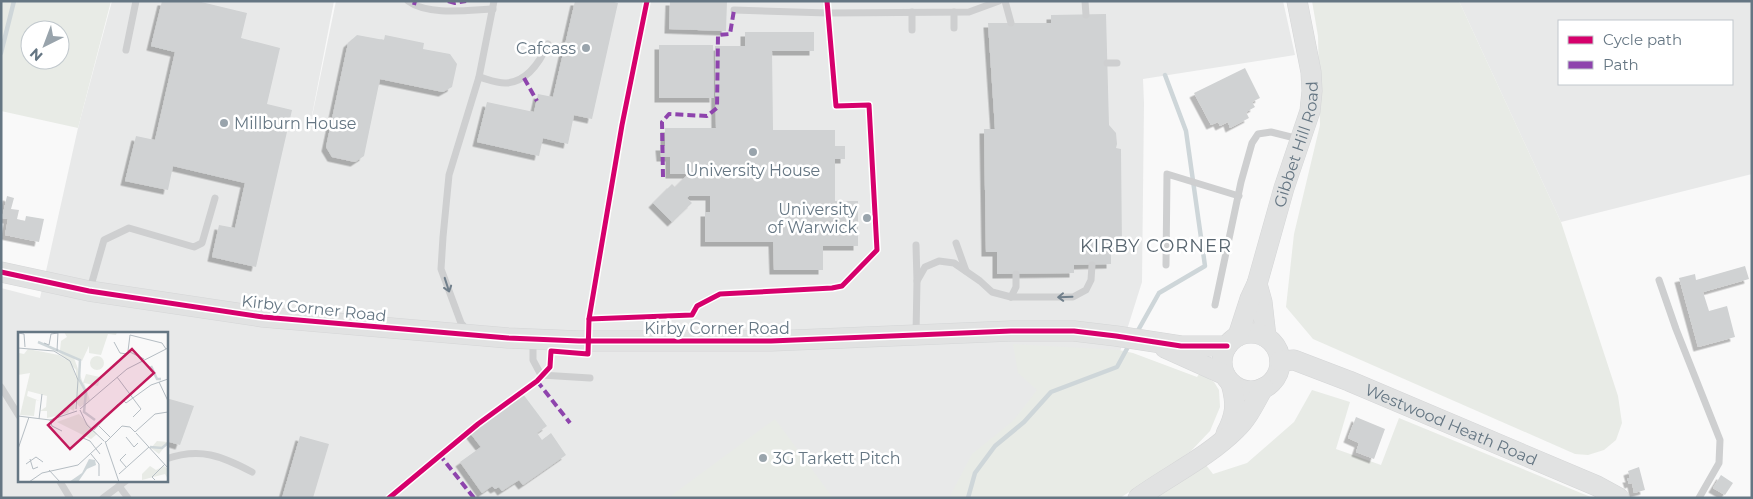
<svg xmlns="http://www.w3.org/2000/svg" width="1753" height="499" viewBox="0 0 1753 499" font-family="Montserrat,sans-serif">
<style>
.built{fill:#e8e9e9;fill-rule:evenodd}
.green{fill:#e8ebe6;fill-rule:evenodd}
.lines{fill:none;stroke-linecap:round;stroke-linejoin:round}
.stream{stroke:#ced6d9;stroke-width:4.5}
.building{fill:#d0d2d3;filter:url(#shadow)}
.secondary-casing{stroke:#d5d6d7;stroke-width:21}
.lane{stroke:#cecfd0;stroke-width:7}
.secondary{stroke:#e1e2e2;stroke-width:20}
.quiet{stroke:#8e44ad;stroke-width:4;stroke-dasharray:8 4;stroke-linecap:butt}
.cycleway-casing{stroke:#fff;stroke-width:8}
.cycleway{stroke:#d6006c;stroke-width:5}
.oneway{stroke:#707f8b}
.poi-dot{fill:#99a4ac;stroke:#fff;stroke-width:2}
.labels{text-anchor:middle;stroke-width:5;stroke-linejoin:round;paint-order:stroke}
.poi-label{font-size:16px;fill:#657683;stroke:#fff;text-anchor:end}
.street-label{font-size:16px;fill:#657683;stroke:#fff}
.neighbourhood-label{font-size:18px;letter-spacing:1px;fill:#57646e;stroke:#fff}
.inset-river{fill:none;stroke:#ced6d9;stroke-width:2.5}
.inset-road{fill:none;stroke:#b5bdc3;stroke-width:1}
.view{fill:#c2185b;fill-opacity:0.15;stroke:#c2185b;stroke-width:2.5}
.inset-edge{fill:none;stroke:#657683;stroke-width:2.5}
</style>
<defs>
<filter id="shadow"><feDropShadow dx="-4.5" dy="4.5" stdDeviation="0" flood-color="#0004"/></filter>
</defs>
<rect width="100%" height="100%" fill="#f9f9f9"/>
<g class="built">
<path d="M112 1H334L308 136 336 1H1283L1295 55 1143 79 1144 103 1142 282 1119 355 959 498H1V288L40 298 78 128ZM19 333H166V480H19Z"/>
<path d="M1459 1H1752V174L1561 222ZM1559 21H1732V84H1559Z"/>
</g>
<g class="green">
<path d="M1 1H111L78 128 1 111ZM30 30H60V60H30Z"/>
<path d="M1312 1H1459L1561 222 1618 396 1622 423 1616 440 1604 450 1588 455 1575 454 1313 339 1286 307 1294 234 1320 125 1318 36Z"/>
<path d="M1013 344 1119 350 1133 353 1197 377 1200 373 1214 382 1219 390 1220 407 1210 431 1191 451 1177 461 1120 498H949L972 454 1013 421 1037 390 1018 373Z"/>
<path d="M1312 390 1350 402 1336 449 1381 465 1399 418 1593 498H1151L1206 465 1213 474 1247 463 1294 422Z"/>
<path d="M775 419 833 498H668Z"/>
</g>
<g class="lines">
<g class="stream">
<path d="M1 53 14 1"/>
<path d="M1136 334 1159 293 1205 266 1186 131 1165 75"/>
<path d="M968 498 975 473 995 446 1024 422 1051 392 1117 367 1129 345"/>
</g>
</g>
<g class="building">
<path d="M162 1H197L247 13 241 38 280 48 267 104 292 110 256 267 212 257 219 225 235 228 245 183 173 166 168 190 125 181 136 136 155 140 175 52 151 46Z"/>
<path d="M575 1H610L618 3 592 119 574 115 568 144 543 138 539 156 477 142 487 102 534 112 538 94 553 97Z"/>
<path d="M670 1H727L726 31 669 29Z"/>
<path d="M1106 14 1109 125 1116 133 1117 144 1116 148 1121 149 1122 249 1111 248V264L1074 265V273L997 274V252H986L984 129H995L988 23H1051V15Z"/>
<path d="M745 32H814V51H772L773 130H835V146H845V159H835V201H858V246H823V270H774L773 242H705V212H710V196H689L687 198 692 203 672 222 653 203 672 184 675 187 688 174H670V157H661L660 146H665V128H716L715 46H745Z"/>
<path d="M357 35 384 40 385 35 424 43 423 49 450 54 457 64 452 87 443 92 380 79 364 156 355 162 332 157 326 147 348 43Z"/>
<path d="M659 45H713L714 98H659Z"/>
<path d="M1245 68 1260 98 1252 102 1255 107 1246 112 1249 118 1230 128 1228 122 1220 126 1218 122 1211 125 1194 93Z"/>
<path d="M7 196 14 198 11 209 19 210 17 219 25 221 26 216 44 219 39 242 5 235 8 219 2 218Z"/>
<path d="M1745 266 1749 279 1703 292 1709 311 1727 306 1735 337 1698 347 1679 278 1695 274 1696 280Z"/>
<path d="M523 394 547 426 537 433 542 440 551 433 566 455 523 485 519 480 502 491 499 487 495 489 492 486 482 493 460 462 481 447 470 433Z"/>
<path d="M166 398 194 406 180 445 166 441Z"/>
<path d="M1356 417 1385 429 1374 459 1356 452 1359 443 1348 438Z"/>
<path d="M300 436 329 444 313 498H282Z"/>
<path d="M1639 467 1645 490 1634 493 1632 483 1629 484 1627 478H1630L1628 471Z"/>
<path d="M1721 475 1733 483 1725 495 1713 488Z"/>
</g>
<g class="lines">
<defs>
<g id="secondary">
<path d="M1 272 89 291 263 317 508 338 579 341H771L1011 331H1074L1116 336 1181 346H1227"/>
<path d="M1257 284 1262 302 1266 337"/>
<circle cx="1251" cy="362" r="29"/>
<path id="s1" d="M1238 336 1250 299 1257 284 1284 188 1310 111 1312 91 1311 72 1297 1"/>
<path d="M1165 348 1225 375"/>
<path id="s2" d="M1280 361 1294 360 1349 381 1597 486 1619 498"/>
<path d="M1226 434C1236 415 1237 404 1231 383"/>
<path d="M1138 498C1170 475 1208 457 1236 429 1248 418 1255 402 1263 388"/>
</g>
</defs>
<use href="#secondary" class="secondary-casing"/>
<g class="lane">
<path d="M408 1C428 16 469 10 493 9"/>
<path d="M1005 1 1011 23"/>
<path d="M1085 1 1086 15"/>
<path d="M734 10 828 13 969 12 999 1"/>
<path d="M954 28V12"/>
<path d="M912 30V12"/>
<path d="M126 50 136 1"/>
<path d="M1107 63H1117"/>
<path d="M479 77C487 79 498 84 507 83 528 81 540 62 548 44"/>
<path d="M956 243 966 271"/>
<path d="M916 245 917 281"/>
<path d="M1166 265 1167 174 1239 196"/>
<path d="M1659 280 1676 329 1720 440 1719 463 1699 498"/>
<path d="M90 289 104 240 129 228 194 247 202 243 215 198"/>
<path d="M1011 297 1016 287V274"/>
<path d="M1215 305 1241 182 1252 143 1258 134 1271 132 1299 139"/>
<path d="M468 331 461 323 441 269 443 237 449 175 479 77 494 1"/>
<path d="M916 334 917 281 925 267 939 261 954 263 980 281 992 292 1011 297H1073L1086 290 1091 280 1092 265"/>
<path d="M533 342V360L541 375 590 378"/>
<path d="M1 387 19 416"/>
<path d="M166 459C200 447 222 456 252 472"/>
<path d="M59 480 70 498"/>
<path d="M119 486 128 498"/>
<path d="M103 498 127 480"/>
</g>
<use href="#secondary" class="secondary"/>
<g class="quiet">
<path d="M448 1 455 3 466 1"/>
<path d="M414 5 415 1"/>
<path d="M524 78 537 101"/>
<path d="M663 177 662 122 669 114 707 116 717 108 718 35 730 34 734 10"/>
<path d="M537 381 570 423"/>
<path d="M439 454 474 498"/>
</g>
<defs>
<g id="cycleway">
<path d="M1 272 89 291 263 317 508 338 579 341H771L1011 331H1074L1116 336 1181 346H1227"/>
<path d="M589 319 692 315 697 306 720 294 832 288 842 286 877 250 869 105 836 106 827 1"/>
<path d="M389 498 478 424 537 381 550 367 551 351 588 354 589 319 622 125 647 1"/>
</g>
</defs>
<use href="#cycleway" class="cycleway-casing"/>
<use href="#cycleway" class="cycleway"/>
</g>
<defs><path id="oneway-shaft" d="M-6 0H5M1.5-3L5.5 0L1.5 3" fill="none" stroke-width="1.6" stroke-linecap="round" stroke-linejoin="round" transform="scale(1.25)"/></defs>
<g class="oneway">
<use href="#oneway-shaft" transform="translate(447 285) rotate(72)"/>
<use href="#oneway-shaft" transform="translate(1065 297) rotate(178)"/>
</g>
<g class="poi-dot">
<circle cx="586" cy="48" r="5"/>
<circle cx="224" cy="123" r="5"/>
<circle cx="753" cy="152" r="5"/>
<circle cx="867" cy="218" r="5"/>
<circle cx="763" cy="458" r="5"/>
</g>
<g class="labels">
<g class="poi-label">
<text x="576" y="54">Cafcass</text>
<text x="234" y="129" text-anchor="start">Millburn House</text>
<text x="753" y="176" text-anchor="middle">University House</text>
<text x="857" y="215">University<tspan x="857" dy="18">of Warwick</tspan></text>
<text x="773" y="464" text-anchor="start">3G Tarkett Pitch</text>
</g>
<g class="street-label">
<text dy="6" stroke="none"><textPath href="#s1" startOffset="201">Gibbet Hill Road</textPath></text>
<text transform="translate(314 308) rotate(6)" y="6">Kirby Corner Road</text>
<text x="717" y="334">Kirby Corner Road</text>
<text dy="6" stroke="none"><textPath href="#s2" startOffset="184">Westwood Heath Road</textPath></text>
</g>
<g class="neighbourhood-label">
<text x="1156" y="252">KIRBY CORNER</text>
</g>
</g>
<g transform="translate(18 332)">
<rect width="150" height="150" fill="#f9f9f9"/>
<path d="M46 0H99L98 3 90 2 83 23 71 21V14L64 29 43 19 56 26 65 51 68 42 82 45 80 54 66 51 72 68 62 75 59 72 58 38 39 18H42L43 9 49 5ZM10 17 41 23 53 31 60 51 56 79 52 77 50 81 29 86V79H22L28 75 29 64 10 59 9 64 22 69 18 68 16 84 2 83 12 41 0 43 1 21 6 22ZM72 31a7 7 0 1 1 14 0a7 7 0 1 1-14 0ZM61 82 79 102 73 107 39 90ZM139 109 150 110 141 122 133 116ZM132 134 138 138 146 134 150 137V150H147L150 147 147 142 124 148V142Z" fill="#e8ebe6"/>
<path d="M71 127 77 128 78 133 69 137 60 150H51L64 141Z" fill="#ced6d9"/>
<path class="inset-river" d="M20 10 62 28 61 47 68 60 66 80 77 88M133 34 139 47H143M132 115 144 116 150 111"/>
<path class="inset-road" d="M0 1 6 2 7 15M96 10 102 21 109 22M26 11 31 13 33 2 40 1M0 16 36 19 52 29 60 48 58 77M39 19 40 0M126 27 110 19 112 3 144 11 148 17M99 45 123 77 115 85M141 50 150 69M106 69 108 71 133 53 150 47M62 77 109 37 150 16M62 78 69 93 86 109M0 84 32 88 59 79M21 87 24 62M32 88 34 94 44 99M81 94 92 105M76 98 100 72M117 100 137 82 150 80M118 101 150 136M108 105 116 115 120 111M65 106 72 109 82 122M87 109 101 150M88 110 104 94 112 95 117 100M0 117 11 85M73 122 81 132V144M108 122 102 128 108 135M12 127 15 137 20 135M8 132 18 125 25 130M31 138 42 150M101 142 131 115M137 148 134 145 147 132M11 150 24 141 60 133 84 111"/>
<path class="view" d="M114 17 136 41 52 117 30 93Z"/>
<rect width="150" height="150" class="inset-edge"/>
</g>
<rect width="1753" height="499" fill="none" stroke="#657683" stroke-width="5"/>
<rect x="1558" y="20" width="175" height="65" fill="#ffffff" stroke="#c1c8cd"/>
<rect x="1568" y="36" width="25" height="8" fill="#d6006c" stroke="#c1c8cd"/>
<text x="1603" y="45" font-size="15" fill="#657683">Cycle path</text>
<rect x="1568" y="61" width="25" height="8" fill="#8e44ad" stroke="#c1c8cd"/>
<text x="1603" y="70" font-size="15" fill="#657683">Path</text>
<g transform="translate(45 45) rotate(222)"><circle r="24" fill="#ffffff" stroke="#c1c8cd"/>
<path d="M0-4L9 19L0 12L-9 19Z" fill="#99a4ac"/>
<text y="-8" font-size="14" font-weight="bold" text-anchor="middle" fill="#657683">N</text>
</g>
</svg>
